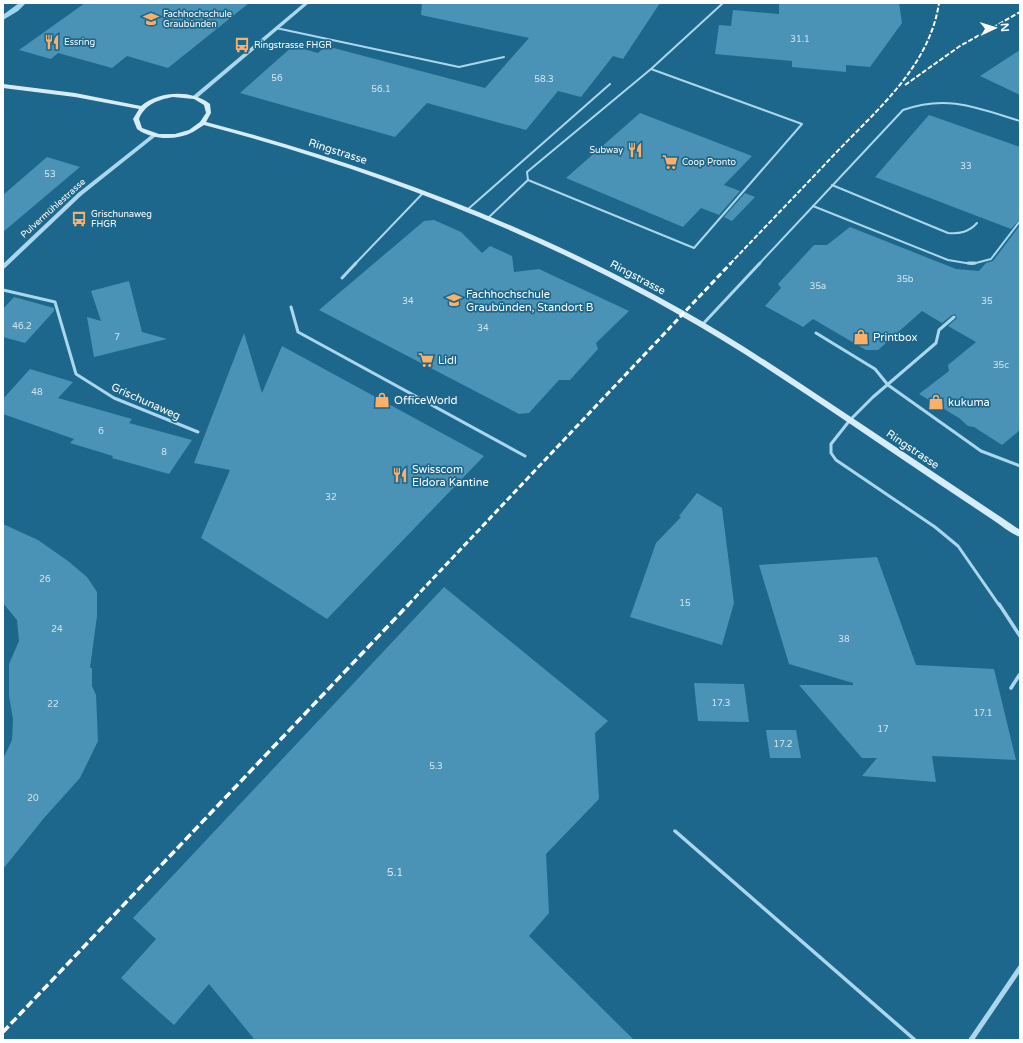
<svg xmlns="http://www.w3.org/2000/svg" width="1023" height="1043" viewBox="0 0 1023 1043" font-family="'Varela Round',sans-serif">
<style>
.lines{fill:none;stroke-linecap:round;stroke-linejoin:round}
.stream{fill:#9dd6ee;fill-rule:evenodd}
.building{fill:#4a93b6}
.service-far2{stroke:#aad7ed;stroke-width:2}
.service-far1{stroke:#aad7ed;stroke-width:3}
.service{stroke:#aad7ed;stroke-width:3.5}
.minor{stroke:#aad7ed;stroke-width:5}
.tertiary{fill:#aad7ed;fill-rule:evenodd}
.secondary{fill:#d6edf9;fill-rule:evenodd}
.rail-far2{stroke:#fff;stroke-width:2;stroke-dasharray:5 2;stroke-linecap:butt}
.rail-far1{stroke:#fff;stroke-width:3;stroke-dasharray:6 3;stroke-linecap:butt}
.rail{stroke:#fff;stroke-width:3.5;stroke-dasharray:8 3.5;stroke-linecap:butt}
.labels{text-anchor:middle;stroke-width:3.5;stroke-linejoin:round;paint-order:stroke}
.far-poi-label{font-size:9px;fill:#fff;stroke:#1d678c;text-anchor:start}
.number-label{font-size:9px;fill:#d2e4ed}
.far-street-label{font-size:9px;fill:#fff;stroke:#1d678c}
.street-label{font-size:11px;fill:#fff;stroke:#1d678c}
.poi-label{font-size:11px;fill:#fff;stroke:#1d678c;text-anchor:start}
.near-number-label{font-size:11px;fill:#d2e4ed}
</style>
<rect width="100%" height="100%" fill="#1d678c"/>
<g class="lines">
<path class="stream" d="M19 3H26L18 11 3 20V15Z"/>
</g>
<g class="building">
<path d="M85 3H249L168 68 127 56 112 68 58 53 51 59 19 50Z"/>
<path d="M422 3H660L623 59 613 56 581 97 558 91 526 130 427 103 395 137 240 93 293 46 318 53 326 46 485 88 529 38 421 15Z"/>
<path d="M779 3H899L902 23 870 67 846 65V72L792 67V61L715 54 719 25 731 26 733 10 779 14Z"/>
<path d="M1020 50V95L980 76Z"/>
<path d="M640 113 752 156 724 185 740 191 719 215 701 208 683 227 566 178Z"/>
<path d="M929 115 1020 147V219L1011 229 875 177Z"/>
<path d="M47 157 80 167 3 232V195Z"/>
<path d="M745 193 755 197 732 221 724 217Z"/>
<path d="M434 220 461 232 482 253 490 246 512 256 514 272 539 269 629 311 596 343 598 349 570 380H559L529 413 519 414 319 310 424 221Z"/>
<path d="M1020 225V430L1002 445 974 427 968 426 959 418 919 394 949 371 948 365 976 342 948 326 957 318 955 314 952 315 942 323 922 311 878 350H866L813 319 803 327 765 306 781 288 778 284 814 245H827L850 227 956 269 979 271 986 263 993 261Z"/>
<path d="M129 281 142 332 167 339 94 357 87 317 101 321 91 291Z"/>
<path d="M14 297 54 308V311L25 343 3 337V309Z"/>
<path d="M244 333 262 393 282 346 484 456 327 619 201 538 230 470 194 463Z"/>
<path d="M30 369 73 382 58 398 132 419 129 423 192 440 169 474 112 458 113 456 70 443 74 439 3 414V399Z"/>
<path d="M697 493 722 508 734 603 722 645 630 617 656 543 681 517 679 516Z"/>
<path d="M3 524 38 540 68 561 87 577 97 592V616L90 668H92V686L96 695 98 741 80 778 44 818 3 869V759L12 740 13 719 9 696V664L19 641 17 620 3 603Z"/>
<path d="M877 557 916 665 994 669 1016 760 932 756 936 782 862 776 877 758H862L799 685H853V683L789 664 759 565Z"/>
<path d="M444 587 608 721 595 733 599 799 546 854 549 913 529 936 634 1040H255L209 984 174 1025 121 978 156 939 133 918Z"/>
<path d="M694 683 744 684 749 722 698 721Z"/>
<path d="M766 730H796L801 758H770Z"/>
</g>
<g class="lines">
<g class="service-far2">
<path d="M276 28 459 67 504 57"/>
<path d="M651 69 723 3"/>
<path d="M651 69 802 124 694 248 528 180 527 172Z"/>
<path d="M832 185 948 233C960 234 969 232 977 223"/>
<path d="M813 206 948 260 972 264 991 259 1020 221"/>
<path d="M467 210 610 84"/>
<path d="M488 218 528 180"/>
<path d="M355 264 424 192"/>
<path d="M759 264 903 110C947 94 978 108 1020 121"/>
</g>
<g class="service-far1">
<path d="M968 263H975"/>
<path d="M342 278 356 263"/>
<path d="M3 290 55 302 76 374 114 398 198 432"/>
<path d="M291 307 298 332 525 456"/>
<path d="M954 317 939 330 936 343 873 397 850 420 831 444V453L836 460 935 527 958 546 999 605"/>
<path d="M702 325 760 263"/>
<path d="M816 333 875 369 888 385 981 451 1020 466"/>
</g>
<g class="service">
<path d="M999 604 1020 636"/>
<path d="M1011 688 1020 674"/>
<path d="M675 831 915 1040"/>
</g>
<path class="minor" d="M971 1040 1020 968"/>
<g class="tertiary">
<path d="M304 3H309L197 98H193V96Z"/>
<path d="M154 133 156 134V136L82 195 5 268 3 269V264L78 193Z"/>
</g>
<path class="secondary" d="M3 84 75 93 141 106C158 91 192 89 210 104L211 113 206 122C372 165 535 227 684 311 746 346 804 386 863 425 915 460 968 495 1020 530V537C1010 533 1002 526 993 520 975 508 957 496 939 484 874 440 809 395 743 353 578 249 392 174 204 125 200 127 197 130 193 132 176 141 152 140 137 129L133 119 139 109 75 97 3 88ZM173 97 194 99 204 105 206 113 200 122 189 130 175 134H159L142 128 139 119C145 104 158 100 173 97Z"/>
<g class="rail-far2">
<path d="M905 85 960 46 1020 12"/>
<path d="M730 264C763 229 797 194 830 159 873 113 929 69 939 3"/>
</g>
<path class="rail-far1" d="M408 605 731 263"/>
<path class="rail" d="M3 1032 409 604"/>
</g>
<defs>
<symbol id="university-bare" viewBox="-9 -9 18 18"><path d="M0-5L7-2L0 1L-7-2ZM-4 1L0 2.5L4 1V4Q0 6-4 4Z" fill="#fcaf68" stroke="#1d678c" stroke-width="2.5" paint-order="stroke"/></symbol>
<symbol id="restaurant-bare" viewBox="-9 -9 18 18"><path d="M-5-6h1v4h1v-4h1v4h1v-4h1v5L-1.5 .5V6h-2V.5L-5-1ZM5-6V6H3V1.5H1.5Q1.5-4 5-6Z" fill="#fcaf68" stroke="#1d678c" stroke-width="2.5" paint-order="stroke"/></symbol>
<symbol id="bus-bare" viewBox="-9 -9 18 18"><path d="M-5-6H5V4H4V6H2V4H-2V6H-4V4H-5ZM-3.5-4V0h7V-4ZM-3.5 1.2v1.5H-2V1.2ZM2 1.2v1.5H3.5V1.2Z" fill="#fcaf68" stroke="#1d678c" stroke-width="2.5" paint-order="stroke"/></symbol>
<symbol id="supermarket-bare" viewBox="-9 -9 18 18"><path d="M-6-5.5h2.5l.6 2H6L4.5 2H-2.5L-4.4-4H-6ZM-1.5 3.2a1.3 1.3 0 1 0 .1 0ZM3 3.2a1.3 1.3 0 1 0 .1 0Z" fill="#fcaf68" stroke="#1d678c" stroke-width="2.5" paint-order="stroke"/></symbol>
<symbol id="shop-bare" viewBox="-9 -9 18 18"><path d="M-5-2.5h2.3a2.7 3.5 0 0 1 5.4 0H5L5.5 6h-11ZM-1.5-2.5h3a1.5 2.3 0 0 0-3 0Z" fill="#fcaf68" stroke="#1d678c" stroke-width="2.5" paint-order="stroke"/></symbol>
</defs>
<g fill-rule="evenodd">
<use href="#university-bare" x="140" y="8" width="22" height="22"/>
<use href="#restaurant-bare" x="41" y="31" width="22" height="22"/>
<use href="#bus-bare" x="231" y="34" width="22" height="22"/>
<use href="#restaurant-bare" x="624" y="139" width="22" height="22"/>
<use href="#supermarket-bare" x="659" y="151" width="22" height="22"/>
<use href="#bus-bare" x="68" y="208" width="22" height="22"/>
<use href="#university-bare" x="443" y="289" width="22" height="22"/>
<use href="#shop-bare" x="850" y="326" width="22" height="22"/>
<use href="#supermarket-bare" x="415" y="349" width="22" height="22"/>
<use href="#shop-bare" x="371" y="389" width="22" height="22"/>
<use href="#shop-bare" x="925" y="391" width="22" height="22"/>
<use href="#restaurant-bare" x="389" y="464" width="22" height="22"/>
</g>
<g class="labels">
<g class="far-poi-label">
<text x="163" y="17">Fachhochschule<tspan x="163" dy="10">Graubünden</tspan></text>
<text x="64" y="45">Essring</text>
<text x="254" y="48">Ringstrasse FHGR</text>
<text x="623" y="153" text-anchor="end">Subway</text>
<text x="682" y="165">Coop Pronto</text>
<text x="91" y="217">Grischunaweg<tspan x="91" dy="10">FHGR</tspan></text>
</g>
<g class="number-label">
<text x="800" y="42">31.1</text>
<text x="277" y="81">56</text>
<text x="544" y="82">58.3</text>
<text x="381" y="92">56.1</text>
<text x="966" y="169">33</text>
<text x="50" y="177">53</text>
<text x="905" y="282">35b</text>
<text x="818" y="289">35a</text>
<text x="408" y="304">34</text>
<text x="987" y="304">35</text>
<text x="22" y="329">46.2</text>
<text x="483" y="331">34</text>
<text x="117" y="340">7</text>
<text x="1001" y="368">35c</text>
<text x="37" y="395">48</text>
<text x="101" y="434">6</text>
<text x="164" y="455">8</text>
<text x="331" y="500">32</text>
<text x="45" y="582">26</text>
<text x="685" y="606">15</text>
<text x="57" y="632">24</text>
<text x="844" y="642">38</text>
<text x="721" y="706">17.3</text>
<text x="53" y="707">22</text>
<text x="983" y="716">17.1</text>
<text x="883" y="732">17</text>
<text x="783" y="747">17.2</text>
<text x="436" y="769">5.3</text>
<text x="33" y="801">20</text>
</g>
<g class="far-street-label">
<text transform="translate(53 208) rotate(-42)" y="3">Pulvermühlestrasse</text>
</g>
<g class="street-label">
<text transform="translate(338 151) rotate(18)" y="4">Ringstrasse</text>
<text transform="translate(638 277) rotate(28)" y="4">Ringstrasse</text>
<text transform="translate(146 401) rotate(24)" y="4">Grischunaweg</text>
<text transform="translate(913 449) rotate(34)" y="4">Ringstrasse</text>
</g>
<g class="poi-label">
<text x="466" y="298">Fachhochschule<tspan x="466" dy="13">Graubünden, Standort B</tspan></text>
<text x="873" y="341">Printbox</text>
<text x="438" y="364">Lidl</text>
<text x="394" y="404">OfficeWorld</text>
<text x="948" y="406">kukuma</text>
<text x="412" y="473">Swisscom<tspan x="412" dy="13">Eldora Kantine</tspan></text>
</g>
<g class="near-number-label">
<text x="395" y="876">5.1</text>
</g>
</g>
<rect width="1023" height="1043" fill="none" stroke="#ffffff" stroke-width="8"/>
<g transform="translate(995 28) rotate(86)" stroke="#1d678c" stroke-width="3" paint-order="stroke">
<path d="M0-3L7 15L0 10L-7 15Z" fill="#ffffff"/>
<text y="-6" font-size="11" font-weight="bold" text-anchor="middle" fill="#ffffff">N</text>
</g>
</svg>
